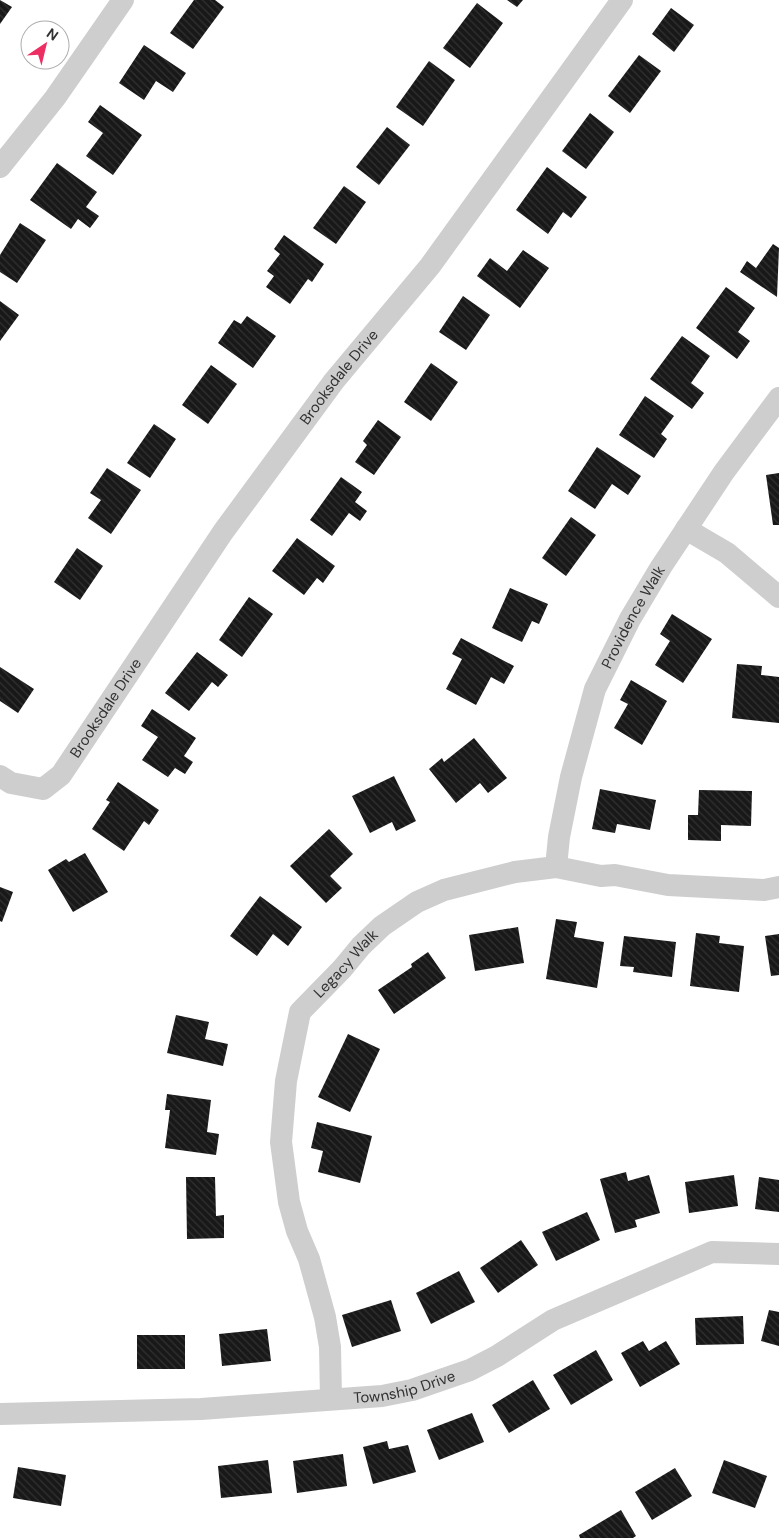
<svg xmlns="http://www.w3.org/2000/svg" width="779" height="1538" viewBox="0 0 779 1538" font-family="'DM Sans',sans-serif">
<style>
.building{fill:url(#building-back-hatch)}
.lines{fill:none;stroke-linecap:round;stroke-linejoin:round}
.minor{stroke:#cecece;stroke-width:22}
.labels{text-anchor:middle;stroke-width:5;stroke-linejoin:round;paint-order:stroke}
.street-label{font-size:15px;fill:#313131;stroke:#fff}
</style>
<defs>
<pattern id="building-back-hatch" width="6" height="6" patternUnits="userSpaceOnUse" patternTransform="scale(1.25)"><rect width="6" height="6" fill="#181818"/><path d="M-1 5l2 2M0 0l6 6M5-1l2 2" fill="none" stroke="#313131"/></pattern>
</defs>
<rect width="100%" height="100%" fill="#fff"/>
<g class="building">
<path d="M0 0 12 7 0 24Z"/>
<path d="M194 0H215L224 7 193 49 170 33Z"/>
<path d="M507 0H523L517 7Z"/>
<path d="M477 3 503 23 470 68 443 48Z"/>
<path d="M671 8 694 25 674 52 652 34Z"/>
<path d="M144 45 186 73 173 92 156 81 144 100 119 83Z"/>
<path d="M639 55 661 71 630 113 608 96Z"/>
<path d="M429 61 455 80 423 126 396 107Z"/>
<path d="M100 105 142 135 113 175 86 156 103 133 88 122Z"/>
<path d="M590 113 614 132 586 169 562 151Z"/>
<path d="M387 127 410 145 379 185 356 167Z"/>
<path d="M57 163 97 192 86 207 99 216 90 228 78 219 71 229 30 200Z"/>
<path d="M547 167 587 197 571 218 563 212 548 234 516 210Z"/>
<path d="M344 186 366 202 336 244 313 228Z"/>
<path d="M20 223 46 240 17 283 0 272V255Z"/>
<path d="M284 235 324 264 312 282 308 279 290 304 266 287 274 276 267 271 280 254 274 249Z"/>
<path d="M773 244 779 248 777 297 740 272 747 261 756 268Z"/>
<path d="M523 250 549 268 520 308 477 276 490 258 507 271Z"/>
<path d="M726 287 755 308 738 332 750 341 737 359 696 328Z"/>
<path d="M463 296 490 315 466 350 439 332Z"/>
<path d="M0 301 19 315 0 341Z"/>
<path d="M247 316 276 336 253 368 218 343 234 320 241 324Z"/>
<path d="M682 336 710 356 691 383 704 393 692 409 650 379Z"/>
<path d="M431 363 458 382 431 421 404 402Z"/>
<path d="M211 365 237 384 208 424 182 405Z"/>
<path d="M645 396 674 416 661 434 667 439 654 458 619 435Z"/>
<path d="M378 420 401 437 374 475 355 462 367 445 363 441Z"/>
<path d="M154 424 176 439 150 478 127 463Z"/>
<path d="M597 447 641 476 628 495 612 484 595 509 568 491Z"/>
<path d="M107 468 141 490 111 534 88 518 101 500 90 493Z"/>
<path d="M779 473V525H773L766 475Z"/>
<path d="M341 477 362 492 355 502 367 511 360 521 349 513 332 536 310 520Z"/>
<path d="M571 517 596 535 566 576 542 558Z"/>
<path d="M297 538 335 566 323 583 317 578 304 595 272 571Z"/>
<path d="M77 548 103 566 80 600 54 582Z"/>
<path d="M510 588 548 604 539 624 532 621 522 642 492 628Z"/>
<path d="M249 597 273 614 242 657 219 640Z"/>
<path d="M672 614 712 639 683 683 655 665 670 641 660 634Z"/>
<path d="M461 638 514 666 504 684 491 677 476 705 446 689 462 659 452 654Z"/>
<path d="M197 652 228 675 218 687 212 682 189 711 165 693Z"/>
<path d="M737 664 762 666 761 675 779 677V723L732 718Z"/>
<path d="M0 667 34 689 18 713 0 701Z"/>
<path d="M631 680 667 701 642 745 614 728 628 704 620 700Z"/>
<path d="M152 709 196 738 184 756 193 762 185 774 175 768 168 777 142 760 158 737 141 726Z"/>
<path d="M474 738 507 778 488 793 480 783 456 803 429 769 442 758 444 762Z"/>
<path d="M394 776 416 821 396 831 392 822 370 833 352 796Z"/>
<path d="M118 782 159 810 149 825 144 821 124 851 92 829 110 802 106 800Z"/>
<path d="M600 789 656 800 650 830 617 824 615 833 592 829Z"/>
<path d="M699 790 752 791 751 826 721 825V841L688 840V815H698Z"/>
<path d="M329 829 353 854 330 876 342 888 326 903 290 866Z"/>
<path d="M85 853 108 892 73 912 48 870 66 859 69 862Z"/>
<path d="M0 887 13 892 2 922 0 921Z"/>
<path d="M260 896 302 927 288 946 273 934 257 956 230 936Z"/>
<path d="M556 919 577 922 574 937 604 942 597 988 546 979Z"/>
<path d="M518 927 524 963 475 971 469 935Z"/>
<path d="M696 933 720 936 719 943 744 946 739 992 690 986Z"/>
<path d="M779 934V975L771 976 765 936Z"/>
<path d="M624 936 676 942 672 977 633 972 634 967 620 966Z"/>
<path d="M428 952 446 978 394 1014 378 990 412 967 411 964Z"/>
<path d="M176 1015 209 1022 205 1039 228 1044 223 1066 167 1053Z"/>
<path d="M348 1034 380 1049 350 1112 318 1097Z"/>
<path d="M167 1094 211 1100 207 1132 219 1134 216 1155 165 1148 170 1110H165Z"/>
<path d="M317 1122 372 1136 360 1183 318 1172 323 1151 311 1148Z"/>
<path d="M626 1172 628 1181 649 1175 660 1213 635 1220 637 1227 615 1233 600 1179Z"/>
<path d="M734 1175 738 1206 689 1213 685 1182Z"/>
<path d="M186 1177H215L216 1216 224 1215V1238L187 1239Z"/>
<path d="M759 1177 779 1180V1212L755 1209Z"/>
<path d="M587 1212 600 1240 556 1261 542 1232Z"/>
<path d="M521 1240 538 1265 498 1293 480 1268Z"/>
<path d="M459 1271 475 1302 431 1324 416 1293Z"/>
<path d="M391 1300 401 1331 352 1347 342 1315Z"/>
<path d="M769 1310 779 1312V1346L761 1341Z"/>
<path d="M743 1316 744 1344 696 1345 695 1318Z"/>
<path d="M267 1329 271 1361 222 1366 219 1334Z"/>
<rect x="137" y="1335" width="48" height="34"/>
<path d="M643 1341 649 1351 666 1341 680 1364 640 1387 621 1353Z"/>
<path d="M596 1350 613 1380 571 1405 553 1375Z"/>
<path d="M533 1380 550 1409 509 1433 492 1405Z"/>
<path d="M472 1413 484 1442 439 1460 427 1430Z"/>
<path d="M387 1441 389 1449 408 1445 416 1472 373 1484 363 1447Z"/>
<path d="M343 1454 347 1486 297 1493 293 1461Z"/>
<path d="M268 1460 272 1493 221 1498 218 1466Z"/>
<path d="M724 1460 767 1476 755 1508 712 1493Z"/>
<path d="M18 1467 66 1475 61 1506 13 1498Z"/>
<path d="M675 1468 692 1496 652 1520 635 1492Z"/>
<path d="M621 1510 636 1536 633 1538H580L579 1535Z"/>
</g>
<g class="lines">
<g class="minor">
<path d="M0 167 55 98 123 0"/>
<path d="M686 529 727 553 779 597"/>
<path id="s1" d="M0 776 11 783 43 789 61 775 223 532 334 381 430 266 622 0"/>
<path id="s2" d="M556 867 559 837 571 777 595 689 630 619 661 567 724 472 779 398"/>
<path id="s3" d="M331 1399 330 1347 325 1317 309 1259 297 1231 289 1202 281 1142 286 1081 300 1012 342 969 361 946 382 926 417 902 444 890 515 872 556 867 601 876 615 875 668 885 764 890 779 887"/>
<path id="s4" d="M0 1414 201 1409 382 1396 412 1390 470 1370 497 1356 553 1320 712 1252 779 1254"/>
</g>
</g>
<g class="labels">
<g class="street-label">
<text dy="5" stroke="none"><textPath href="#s1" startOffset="554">Brooksdale Drive</textPath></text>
<text dy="5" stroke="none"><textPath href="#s2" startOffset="264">Providence Walk</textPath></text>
<text dy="5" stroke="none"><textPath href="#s1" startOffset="149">Brooksdale Drive</textPath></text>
<text dy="5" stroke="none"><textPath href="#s3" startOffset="462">Legacy Walk</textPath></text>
<text dy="5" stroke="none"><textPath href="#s4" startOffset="406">Township Drive</textPath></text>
</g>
</g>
<g transform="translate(45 45) rotate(35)"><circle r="24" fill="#ffffff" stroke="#adadad"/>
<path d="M0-4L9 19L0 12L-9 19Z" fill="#ed2e63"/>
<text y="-8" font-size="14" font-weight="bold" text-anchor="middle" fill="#313131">N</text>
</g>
</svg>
